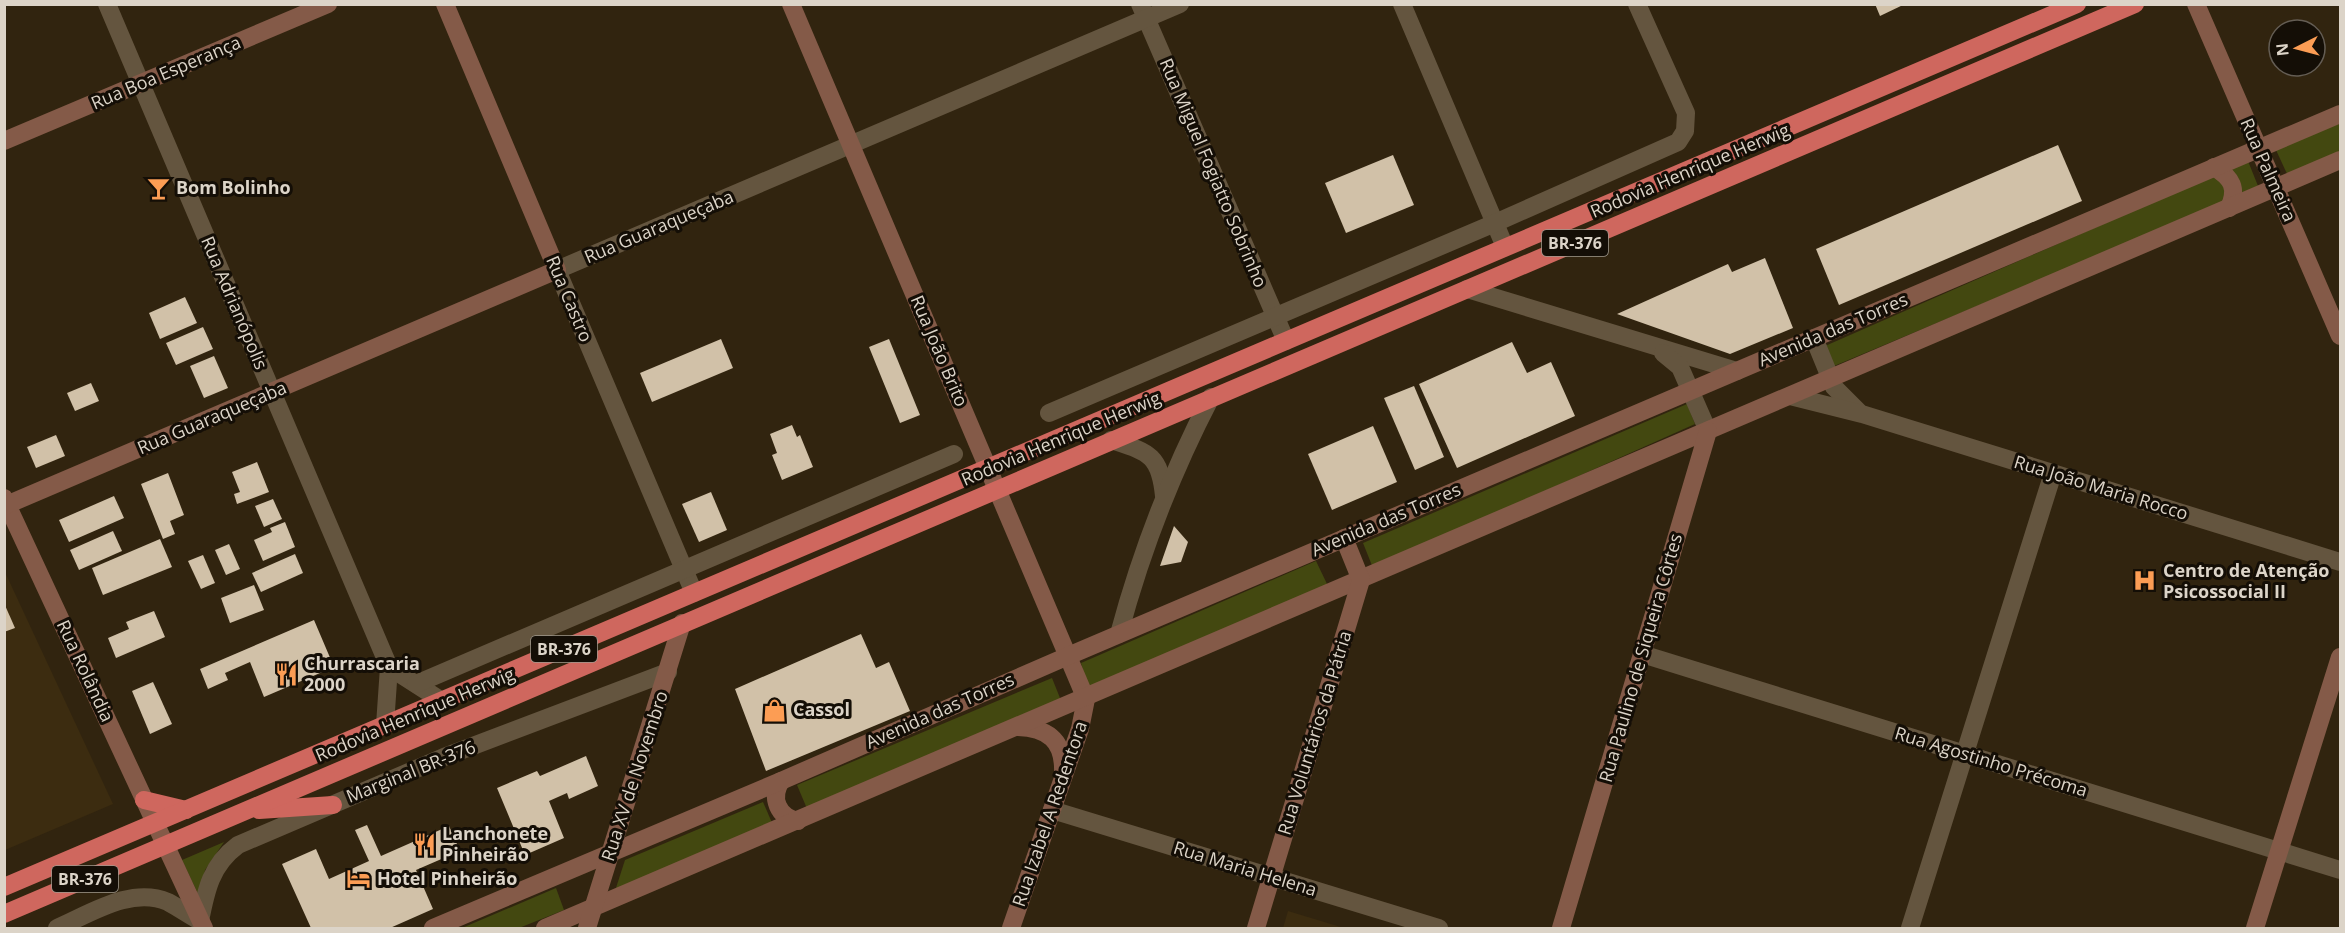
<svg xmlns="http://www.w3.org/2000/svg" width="2345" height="933" viewBox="0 0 2345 933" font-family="'Open Sans',sans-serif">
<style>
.built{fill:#3c2c10}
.green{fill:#434810}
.building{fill:#d1c1a8}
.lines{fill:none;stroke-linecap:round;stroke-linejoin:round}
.street{stroke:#64553f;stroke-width:18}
.secondary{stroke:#845a48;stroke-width:18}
.highway{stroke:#cf675e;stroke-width:18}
.labels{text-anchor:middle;stroke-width:6;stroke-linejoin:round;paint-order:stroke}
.shield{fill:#140e06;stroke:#a0998e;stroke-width:1.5}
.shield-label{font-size:16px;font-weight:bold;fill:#dcd4c8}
.street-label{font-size:18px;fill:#dcd4c8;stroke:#140e06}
.poi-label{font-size:18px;font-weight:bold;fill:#dcd4c8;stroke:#140e06;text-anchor:start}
</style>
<rect width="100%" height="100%" fill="#31240f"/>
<g class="built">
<path d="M4 570 113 804 5 850H4Z"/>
<path d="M1288 911 1344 928H1283Z"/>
</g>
<g class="green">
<path d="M2340 123V154L2288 176 2276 150Z"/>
<path d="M2248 161 2258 186 2240 194 2230 169Z"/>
<path d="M2215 175 2226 187 2223 203 1834 366 1825 346Z"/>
<path d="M1687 404 1695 424 1373 568 1363 543Z"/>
<path d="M1316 561 1328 586 1088 688 1081 663Z"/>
<path d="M1052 678 1062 703 808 811 797 785Z"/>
<path d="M763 802 773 825 615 891 625 860Z"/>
<path d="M224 842 205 870 200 898 182 860Z"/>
<path d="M556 888 564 910 519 928H462Z"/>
</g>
<g class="building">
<path d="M1875 4H1905L1880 16Z"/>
<path d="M2058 145 2082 201 1839 305 1816 249Z"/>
<path d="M1393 155 1414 205 1346 233 1325 183Z"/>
<path d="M1765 258 1793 328 1730 354 1617 314 1728 264 1732 272Z"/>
<path d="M185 297 197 323 160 339 149 313Z"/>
<path d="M203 327 213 349 176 365 166 343Z"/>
<path d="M721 339 733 368 652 402 640 373Z"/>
<path d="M889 339 920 415 900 423 869 347Z"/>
<path d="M1512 342 1527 373 1551 362 1575 416 1457 468 1419 384Z"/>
<path d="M214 356 228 388 204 398 190 366Z"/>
<path d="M91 383 99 401 75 411 67 393Z"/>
<path d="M1414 386 1444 457 1415 470 1384 398Z"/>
<path d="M792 425 797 437 800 435 813 467 782 480 772 455 777 453 770 434Z"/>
<path d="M1373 426 1397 482 1332 510 1308 454Z"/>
<path d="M56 435 65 456 36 468 27 447Z"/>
<path d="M257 462 269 492 237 504 234 494 240 492 232 472Z"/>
<path d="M168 473 184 515 170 521 175 534 163 539 141 484Z"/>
<path d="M711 492 727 530 699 542 682 504Z"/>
<path d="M114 496 124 518 69 542 59 520Z"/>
<path d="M273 499 282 519 264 527 255 506Z"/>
<path d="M285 522 295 547 263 561 254 540 272 532 270 528Z"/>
<path d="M1174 526 1188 542 1181 562 1160 566Z"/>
<path d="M113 531 122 551 79 570 70 550Z"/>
<path d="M160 539 172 567 103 595 92 568Z"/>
<path d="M229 544 240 569 226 575 215 550Z"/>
<path d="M295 554 303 573 261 592 252 573Z"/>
<path d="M203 555 215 583 201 589 188 561Z"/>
<path d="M254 585 264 610 230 623 221 598Z"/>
<path d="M4 603 15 628 4 632Z"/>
<path d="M154 611 165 637 116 658 108 638 129 629 126 622Z"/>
<path d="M314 620 334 667 264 697 250 662 225 673 228 680 208 689 200 669Z"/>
<path d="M861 634 876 668 889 662 910 711 766 771 735 689Z"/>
<path d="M153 682 172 724 150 734 132 691Z"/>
<path d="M586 756 598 786 569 799 567 793 549 801 564 838 525 855 497 788 537 771 540 776Z"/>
<path d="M367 825 381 856 449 826 460 851 416 870 433 909 390 928H311L282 864 316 849 329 879 369 861 355 830Z"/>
</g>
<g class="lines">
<g class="street">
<path d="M107 4 389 667 385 725"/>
<path d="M1140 4 1286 341"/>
<path d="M1402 4 1505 247"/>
<path d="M1467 289 1737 371"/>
<path d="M1814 338 1834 387 1858 411"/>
<path d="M1663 353 1680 367 1708 431"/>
<path d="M1790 396 1862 414 2340 562"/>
<path d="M1049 413 1495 223 1678 142 1685 131 1686 113 1637 4"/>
<path d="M1111 440C1148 452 1160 454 1164 496"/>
<path d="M694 593 557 270 1180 4"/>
<path d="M1119 634C1141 552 1172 472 1211 397"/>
<path d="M1642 654 2340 870"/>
<path d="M389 667 442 701"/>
<path d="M416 684 954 454"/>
<path d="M1052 810 1439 928"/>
<path d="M57 928C90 914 131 886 168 902 179 908 189 915 200 921 206 890 211 865 238 845L444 757 668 672"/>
<path d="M1910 928 2053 473"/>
</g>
<g class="secondary">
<path d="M791 4 1086 699 1080 729 1011 928"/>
<path d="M2196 4 2340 336"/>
<path d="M4 141 328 4"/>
<path d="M2214 167C2232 178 2238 188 2229 208"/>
<path d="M4 498 204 928"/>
<path d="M4 506 557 270 445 4"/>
<path d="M1018 727C1048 728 1064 741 1063 772"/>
<path d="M781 781C770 798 778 817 798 821"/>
<path d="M433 928 781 781 1068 656 2340 114"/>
<path d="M545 928 2340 160"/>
<path d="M587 928 682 623"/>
<path d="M1256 928 1361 580 1344 538"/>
<path d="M1561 928 1708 431"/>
<path d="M2255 928 2340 657"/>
</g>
<g class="highway">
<path d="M144 800 186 810"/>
<path d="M259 810 333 805"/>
<path d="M4 887 2077 4"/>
<path d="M4 914 2135 4"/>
</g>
</g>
<defs>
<symbol id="bar-bare" viewBox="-9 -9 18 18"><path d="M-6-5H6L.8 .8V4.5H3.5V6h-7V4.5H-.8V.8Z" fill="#fc9d54" stroke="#140e06" stroke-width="2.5" paint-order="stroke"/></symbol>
<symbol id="hospital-bare" viewBox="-9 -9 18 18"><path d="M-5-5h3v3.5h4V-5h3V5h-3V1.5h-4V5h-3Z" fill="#fc9d54" stroke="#140e06" stroke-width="2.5" paint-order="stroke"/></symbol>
<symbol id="restaurant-bare" viewBox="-9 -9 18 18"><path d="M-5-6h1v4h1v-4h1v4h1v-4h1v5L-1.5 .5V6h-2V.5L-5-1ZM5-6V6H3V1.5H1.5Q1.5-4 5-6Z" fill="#fc9d54" stroke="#140e06" stroke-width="2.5" paint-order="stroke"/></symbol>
<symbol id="shop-bare" viewBox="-9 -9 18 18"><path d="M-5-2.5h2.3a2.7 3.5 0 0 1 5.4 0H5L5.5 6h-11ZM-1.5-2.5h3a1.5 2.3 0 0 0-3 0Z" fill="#fc9d54" stroke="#140e06" stroke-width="2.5" paint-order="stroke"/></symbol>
<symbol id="hotel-bare" viewBox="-9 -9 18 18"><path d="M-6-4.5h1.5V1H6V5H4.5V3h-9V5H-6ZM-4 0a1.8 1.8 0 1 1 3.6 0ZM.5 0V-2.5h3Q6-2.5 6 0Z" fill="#fc9d54" stroke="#140e06" stroke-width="2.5" paint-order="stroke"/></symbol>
</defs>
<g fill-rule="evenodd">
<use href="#bar-bare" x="142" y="172" width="33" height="33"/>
<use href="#hospital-bare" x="2128" y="564" width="33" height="33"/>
<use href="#restaurant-bare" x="270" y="658" width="33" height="33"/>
<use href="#shop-bare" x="758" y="694" width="33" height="33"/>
<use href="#restaurant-bare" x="408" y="828" width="33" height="33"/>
<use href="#hotel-bare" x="342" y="862" width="33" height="33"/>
</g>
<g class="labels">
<g class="shield">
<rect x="1542" y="230" width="66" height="26" rx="4.5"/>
<rect x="531" y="636" width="66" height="26" rx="4.5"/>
<rect x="52" y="866" width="66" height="26" rx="4.5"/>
</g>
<g class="shield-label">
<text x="1575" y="249">BR-376</text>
<text x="564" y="655">BR-376</text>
<text x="85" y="885">BR-376</text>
</g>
<g class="street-label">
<text transform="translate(166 73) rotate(-23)" y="6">Rua Boa Esperança</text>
<text transform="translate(2268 170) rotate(66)" y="6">Rua Palmeira</text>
<text transform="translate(1690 171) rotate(-23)" y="6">Rodovia Henrique Herwig</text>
<text transform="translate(1213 173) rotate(67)" y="6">Rua Miguel Fogiatto Sobrinho</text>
<text transform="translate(659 227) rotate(-23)" y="6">Rua Guaraqueçaba</text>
<text transform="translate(569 299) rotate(67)" y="6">Rua Castro</text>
<text transform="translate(234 303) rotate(67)" y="6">Rua Adrianópolis</text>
<text transform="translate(1833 330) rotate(-23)" y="6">Avenida das Torres</text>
<text transform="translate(939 351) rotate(67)" y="6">Rua João Brito</text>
<text transform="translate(212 418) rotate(-23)" y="6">Rua Guaraqueçaba</text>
<text transform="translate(1061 439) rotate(-23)" y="6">Rodovia Henrique Herwig</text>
<text transform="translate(2101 488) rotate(17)" y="6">Rua João Maria Rocco</text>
<text transform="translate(1386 520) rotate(-23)" y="6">Avenida das Torres</text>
<text transform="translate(1641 658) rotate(-74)" y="6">Rua Paulino de Siqueira Côrtes</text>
<text transform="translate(85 671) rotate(65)" y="6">Rua Rolândia</text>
<text transform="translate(940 711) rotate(-24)" y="6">Avenida das Torres</text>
<text transform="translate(415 715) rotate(-23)" y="6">Rodovia Henrique Herwig</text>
<text transform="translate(1315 733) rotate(-73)" y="6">Rua Voluntários da Pátria</text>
<text transform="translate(1991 762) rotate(17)" y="6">Rua Agostinho Précoma</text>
<text transform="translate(411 772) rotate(-22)" y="6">Marginal BR-376</text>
<text transform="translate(635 776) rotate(-72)" y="6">Rua XV de Novembro</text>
<text transform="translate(1050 814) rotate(-71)" y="6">Rua Izabel A Redentora</text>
<text transform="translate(1245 869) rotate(17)" y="6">Rua Maria Helena</text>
</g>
<g class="poi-label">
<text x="176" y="194">Bom Bolinho</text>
<text x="2163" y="577">Centro de Atenção<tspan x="2163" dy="21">Psicossocial II</tspan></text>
<text x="304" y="670">Churrascaria<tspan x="304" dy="21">2000</tspan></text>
<text x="793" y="716">Cassol</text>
<text x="442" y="840">Lanchonete<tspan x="442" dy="21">Pinheirão</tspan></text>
<text x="377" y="885">Hotel Pinheirão</text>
</g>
</g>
<rect width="2345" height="933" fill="none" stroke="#dcd4c8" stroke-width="12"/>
<g transform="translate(2297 48) rotate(264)"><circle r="28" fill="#140e06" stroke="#645d54" stroke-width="1.5"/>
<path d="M0-4.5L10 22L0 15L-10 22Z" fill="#fc9d54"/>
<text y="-9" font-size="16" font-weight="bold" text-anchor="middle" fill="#dcd4c8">N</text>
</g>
</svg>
